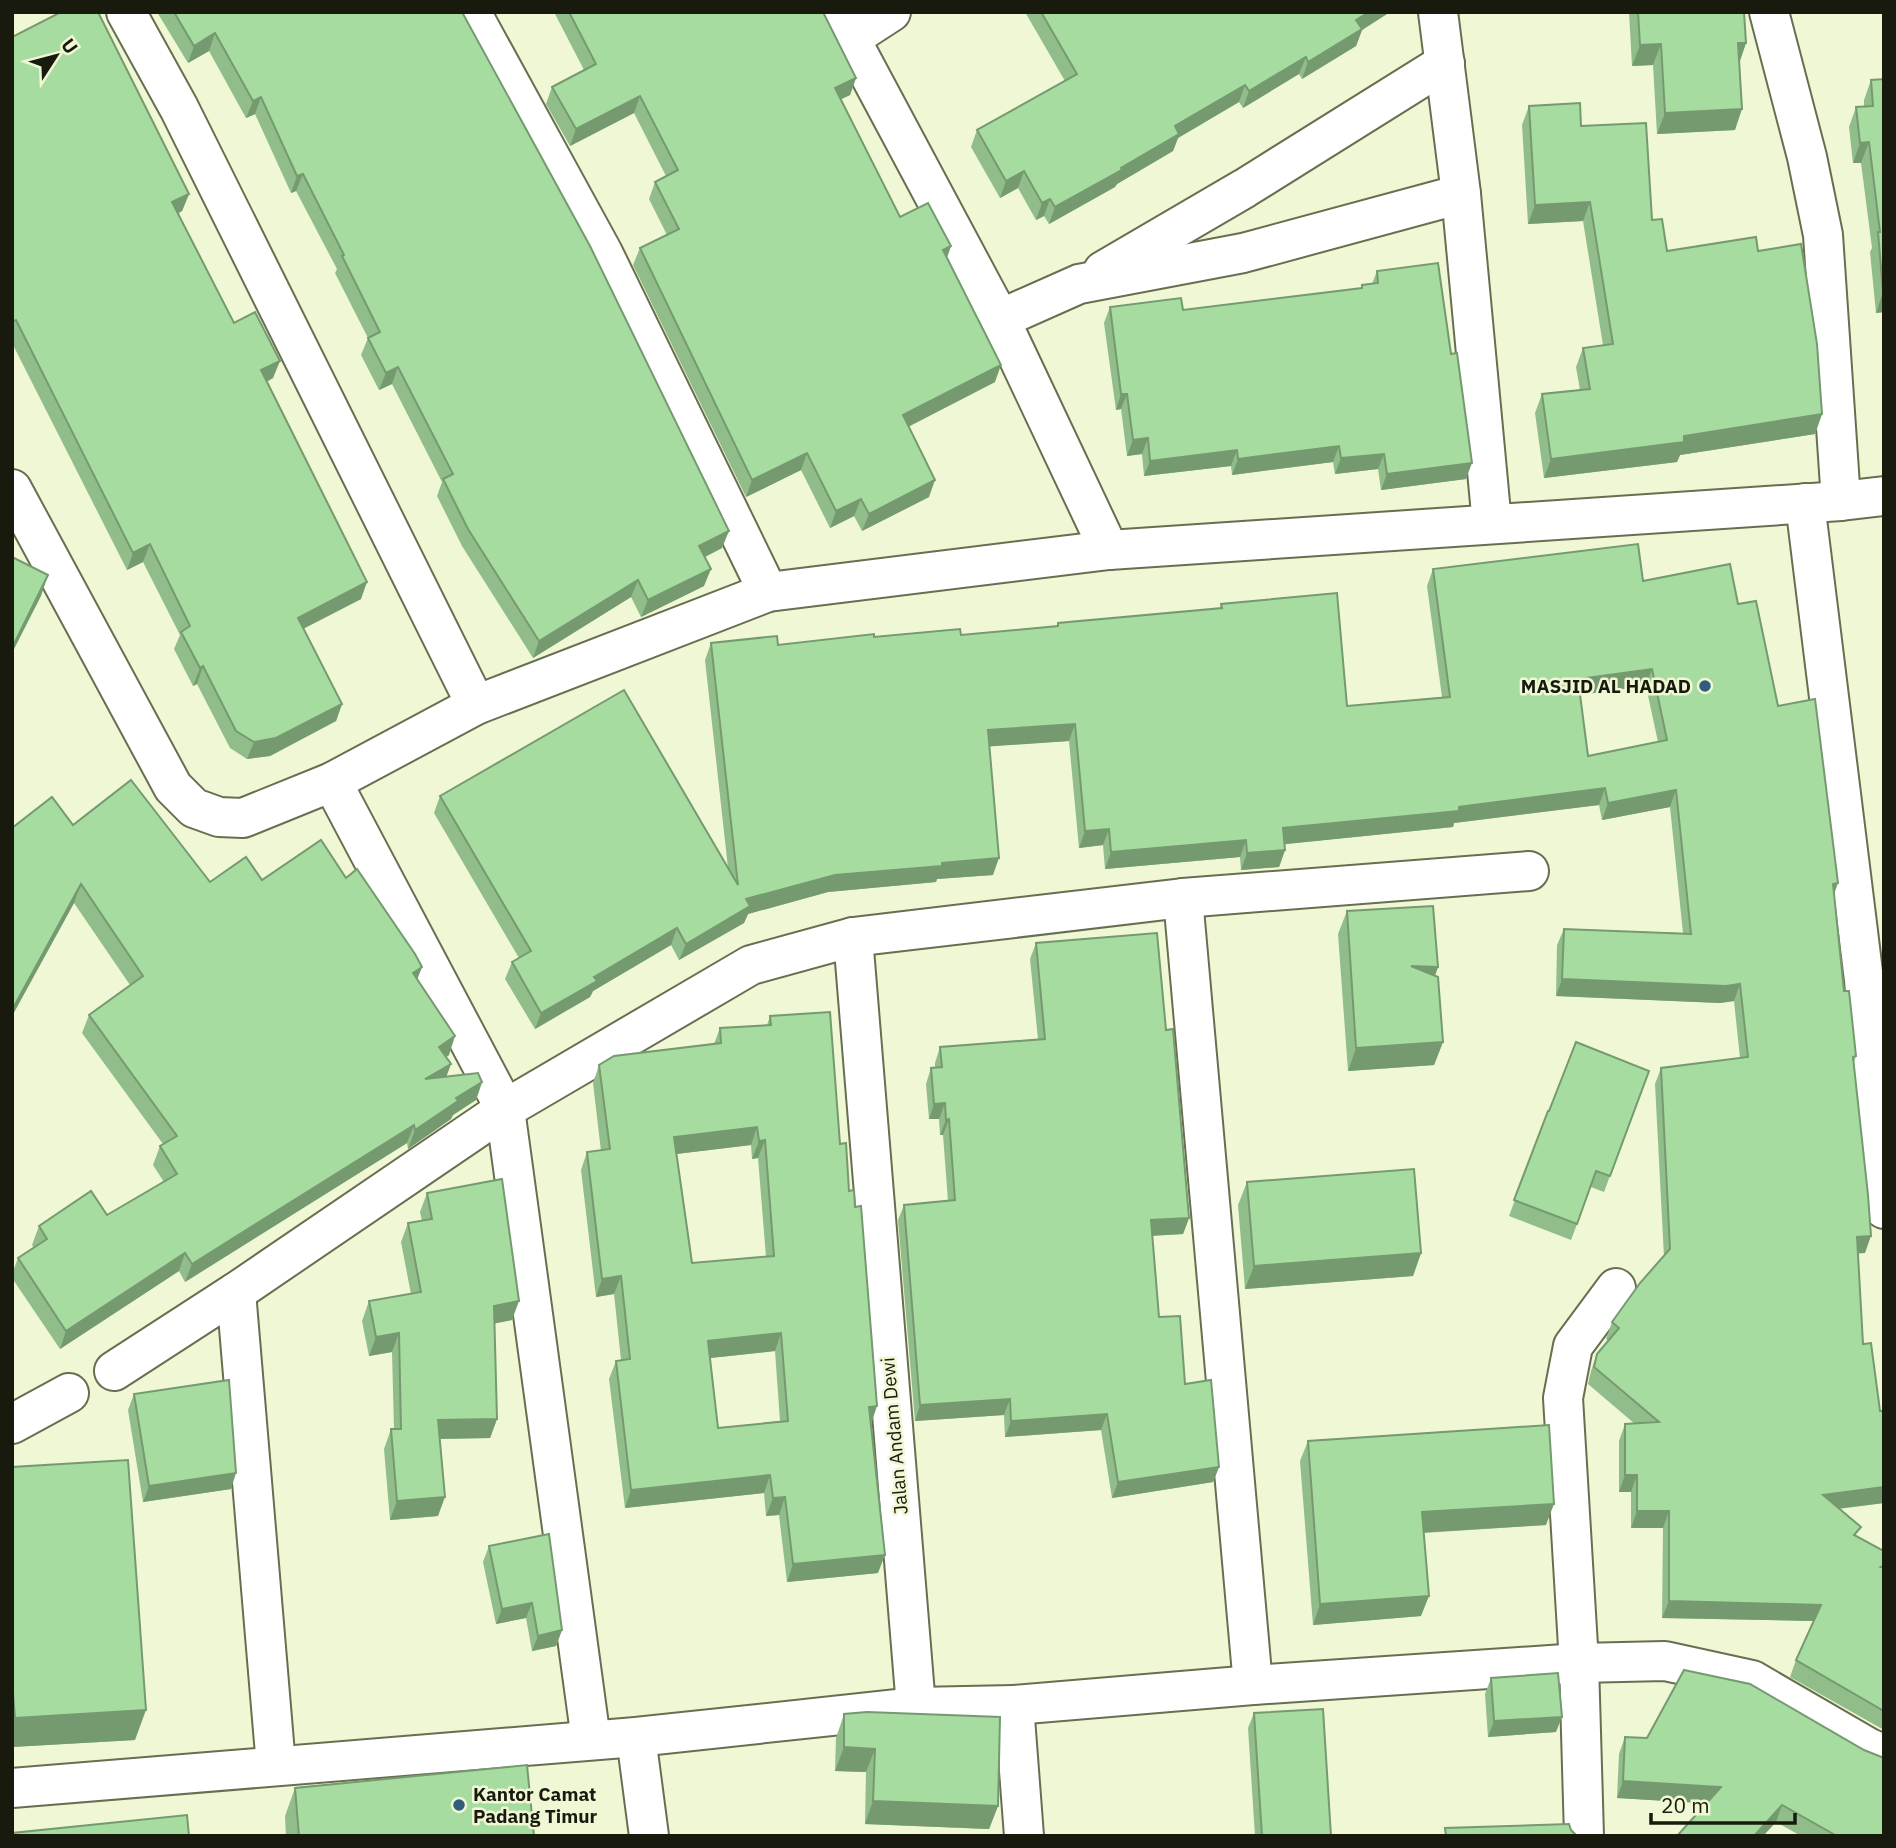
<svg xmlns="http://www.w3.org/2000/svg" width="1896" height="1848" viewBox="0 0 1896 1848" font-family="'IBM Plex Sans',sans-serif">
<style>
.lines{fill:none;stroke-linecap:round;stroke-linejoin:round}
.minor-casing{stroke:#686e50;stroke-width:42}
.minor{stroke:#fff;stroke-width:38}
.wall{fill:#90bd8a;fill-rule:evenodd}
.shaded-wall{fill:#759a70}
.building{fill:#a7dca0;stroke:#759a70;stroke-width:2;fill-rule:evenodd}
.poi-dot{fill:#2f5e7d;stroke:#eff7d5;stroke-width:2.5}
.labels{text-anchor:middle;stroke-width:5;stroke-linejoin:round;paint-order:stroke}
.poi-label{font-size:19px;font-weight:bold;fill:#181a0e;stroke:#eff7d5;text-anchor:end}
.street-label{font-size:19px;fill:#181a0e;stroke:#eff7d5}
</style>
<rect width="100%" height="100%" fill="#eff7d5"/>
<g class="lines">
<defs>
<g id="minor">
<path d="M126 12 179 108 476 705"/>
<path d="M471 12 603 253 768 592"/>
<path d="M836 12 1000 319 1109 550"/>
<path d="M1769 12 1807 157 1823 235 1841 501"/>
<path d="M851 38 891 12"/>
<path d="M1461 194 1492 524"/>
<path d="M1103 271 1245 188 1445 63"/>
<path d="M1000 319 1079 284 1243 253 1461 194 1438 12"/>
<path d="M12 489 173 787 194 808 219 817 243 818 332 782 476 705 768 592 1109 550 1841 501 1884 496"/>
<path d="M1805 503 1864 980 1884 1209"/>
<path d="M332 782 505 1109 591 1740"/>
<path d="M1183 898 1253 1685"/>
<path d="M853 937 916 1707 1014 1705 1024 1836"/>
<path d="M1616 1288 1573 1346 1563 1398 1579 1663 1665 1661 1752 1680 1869 1748 1884 1754"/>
<path d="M236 1292 276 1766"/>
<path d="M114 1371 236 1292 505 1109 751 965 853 937 1183 898 1529 871"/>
<path d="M12 1424 69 1393"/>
<path d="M1014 1705 1253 1685 1579 1663 1584 1836"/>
<path d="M636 1737 649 1836"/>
<path d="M12 1788 636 1737 916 1707"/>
</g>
</defs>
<use href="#minor" class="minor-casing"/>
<use href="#minor" class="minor"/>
</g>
<g class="wall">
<path d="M157 12H462L722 548 705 557 704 586 641 617 631 597 533 658 462 546 437 496 442 482 392 384 379 390 361 355 368 338 335 273 337 269 296 191 291 193 255 114 246 118 209 51 188 63Z"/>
<path d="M554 12H823L856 78 850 95 841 99 900 217 951 246 947 257 995 382 908 427 929 497 862 531 854 516 830 528 801 470 746 497 633 265 640 248 667 235 649 199 655 182 666 176 634 113 570 146 546 104 552 87 584 70Z"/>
<path d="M1025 12H1390L1362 30 1356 46 1302 79 1299 74 1243 108 1239 102 1178 138 1173 151 1117 184 1115 187 1049 224 1044 216 1036 220 1018 188 1000 198 971 147 977 130 1065 81Z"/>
<path d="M1629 12H1744L1746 43 1739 62 1735 130 1657 134 1653 65 1632 66Z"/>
<path d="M12 37 189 194 182 211 177 214 234 323 273 378 267 382 361 599 303 629 342 704 336 721 270 756 247 759 230 748 197 684 193 686 174 649 180 635 143 562 127 570 12 343Z"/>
<path d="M1884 79V312L1876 313 1870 252 1872 248 1861 163H1853L1849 127 1856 107 1864 106V100L1871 80Z"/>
<path d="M1529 106 1581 126 1652 220 1667 251H1758L1822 414 1815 434 1680 455 1677 462 1544 478 1535 413 1542 394 1580 390 1576 367 1583 348 1603 345 1583 221 1528 224 1522 125Z"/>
<path d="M1377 271 1466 479 1381 490 1378 469 1335 474 1333 462 1232 475 1231 466 1144 476 1142 454 1127 456 1121 409 1116 410 1104 323 1110 307 1183 310 1361 288 1362 285 1372 284Z"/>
<path d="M1433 569 1643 581 1738 604 1778 706 1834 895 1844 991 1856 1056 1854 1062 1865 1253H1858L1863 1344 1880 1411H1884V1503L1839 1509 1857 1537 1884 1551V1730L1790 1677 1796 1660 1814 1621 1662 1618 1663 1528H1631V1492H1619V1441L1625 1424H1635L1588 1384 1591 1371 1597 1354 1608 1341 1606 1339 1612 1322 1664 1257 1655 1084 1661 1068 1740 1058 1734 1001 1720 1003 1556 996 1557 945 1564 929 1683 933 1670 807 1602 820 1599 805 1454 823 1453 827 1285 844V850L1279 867 1241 870 1240 857 1105 869 1103 845 1079 848 1069 741 989 746 993 875 937 879 936 882 828 892 748 914 744 923 679 960 671 945 593 991 590 997 535 1029 505 979 512 962 519 958 434 813 440 796 728 868 705 660 711 643 778 645 874 637 961 635 1056 626 1058 623 1220 608 1221 604 1347 706 1442 697 1427 586ZM1646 686 1658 742 1588 756 1580 694Z"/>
<path d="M73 825 210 882 346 878 422 967 417 979 449 1055 446 1057V1076L482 1082 476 1100 453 1115 451 1119 408 1149 407 1143 185 1282 179 1271 60 1349 12 1278V1274L18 1258 34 1248 32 1245 39 1226 107 1215 164 1182 153 1165 160 1146 163 1144 82 1033 89 1015 130 985 74 903 12 1016V828Z"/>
<path d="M1347 911 1438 967 1435 976 1443 1042 1434 1065 1348 1071 1338 934Z"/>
<path d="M1036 943 1166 1030 1189 1218 1183 1234 1152 1236 1159 1317 1219 1467 1213 1482 1112 1498 1101 1430 1005 1437 1004 1415 915 1421 898 1220 904 1205 948 1201 943 1135H940L939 1119H929L926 1084 931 1068H935V1063L940 1047 1038 1039 1030 959Z"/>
<path d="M770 1016 840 1144 849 1191 871 1424 878 1573 787 1582 779 1515 766 1516 764 1493 625 1508 609 1379 616 1361 621 1360 614 1294 596 1297 581 1170 587 1152 601 1151 593 1083 599 1065 714 1044 720 1028 767 1025ZM751 1145 752 1159 758 1158 766 1257 692 1263 676 1154ZM775 1351 780 1421 718 1428 710 1358Z"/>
<path d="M1649 1071 1604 1192 1591 1187 1571 1240 1509 1216 1548 1111H1549Z"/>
<path d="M1247 1182 1421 1253 1413 1276 1245 1289 1238 1205Z"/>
<path d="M427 1193 512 1320 494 1323 497 1419 490 1438 440 1439 438 1516 390 1520 384 1449 391 1429H394L392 1352 369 1356 362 1321 369 1301 411 1294 401 1242 408 1223 422 1221 420 1212Z"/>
<path d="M134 1394 231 1489 143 1502 128 1410Z"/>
<path d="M1308 1441 1546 1525 1424 1533 1421 1616 1313 1625 1300 1461Z"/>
<path d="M12 1467 135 1740 12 1747Z"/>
<path d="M489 1546 562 1630 556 1646 532 1651 526 1618 496 1624 483 1562Z"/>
<path d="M1491 1678 1556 1732 1488 1737 1485 1694Z"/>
<path d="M1254 1713 1331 1836H1255L1248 1728Z"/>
<path d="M844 1714 998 1806 989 1829 865 1824 866 1772 835 1771 836 1738Z"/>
<path d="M1625 1737 1864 1750 1884 1836H1801L1776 1822 1763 1836H1677L1706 1803 1617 1798 1619 1754Z"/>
<path d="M295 1788 534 1836H286L285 1816Z"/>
</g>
<g class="shaded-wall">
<path d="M1369 12H1390L1362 30 1356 46 1302 79 1308 62 1356 20Z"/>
<path d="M215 33 209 51 188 63 194 46Z"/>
<path d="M1738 43H1746L1739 64Z"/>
<path d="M1661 44 1653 65 1632 66 1640 45Z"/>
<path d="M1306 57 1299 74 1243 108 1249 91Z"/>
<path d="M856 78 850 95 829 105 835 88Z"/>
<path d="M1245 85 1239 102 1178 138 1173 151 1117 184 1115 187 1049 224 1055 207 1121 168 1175 126Z"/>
<path d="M640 96 634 113 570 146 576 129Z"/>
<path d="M261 97 255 114 246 118 253 101Z"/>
<path d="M1742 109 1735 130 1657 134 1665 113Z"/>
<path d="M1869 142 1861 163H1853L1860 143Z"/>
<path d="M1024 171 1018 188 1000 198 1006 181Z"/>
<path d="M303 174 296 191 291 193 297 176Z"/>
<path d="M189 194 182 211 165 220 172 202Z"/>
<path d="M1050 199 1044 216 1036 220 1042 203Z"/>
<path d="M1590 202 1583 221 1528 224 1535 205Z"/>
<path d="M951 246 945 263 943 250Z"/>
<path d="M1883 292 1884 312 1876 313Z"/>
<path d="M280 361 273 378 255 387 261 370Z"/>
<path d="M1001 365 995 382 896 433 903 415Z"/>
<path d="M398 367 392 384 379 390 386 373Z"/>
<path d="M1121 394H1127L1121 409 1116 410Z"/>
<path d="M1822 414 1815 434 1680 455 1677 462 1544 478 1551 459Z"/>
<path d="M1148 438 1142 454 1127 456 1133 440Z"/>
<path d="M1339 446 1333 462 1232 475 1238 459Z"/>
<path d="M1237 450 1231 466 1144 476 1150 461Z"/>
<path d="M807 453 801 470 746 497 752 480Z"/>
<path d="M1384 454 1378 469 1335 474 1341 458Z"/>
<path d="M1472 463 1466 479 1381 490 1387 474Z"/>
<path d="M935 480 929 497 862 531 869 514Z"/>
<path d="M861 499 854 516 830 528 836 511Z"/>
<path d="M729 531 722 548 693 563 699 546Z"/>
<path d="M150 544 143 562 127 570 133 553Z"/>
<path d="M711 569 704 586 641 617 648 600Z"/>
<path d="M48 575 41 596 12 653V648Z"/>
<path d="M638 580 631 597 533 658 539 641Z"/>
<path d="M367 582 361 599 291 635 298 618Z"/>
<path d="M203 666 197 684 193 686 200 668Z"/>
<path d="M1652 669 1646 686 1572 696 1578 679Z"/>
<path d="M342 704 336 721 270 756 247 759 254 742Z"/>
<path d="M1075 724 1069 741 982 747 988 730Z"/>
<path d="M1605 788 1599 805 1454 823 1453 827 1277 845 1283 828Z"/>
<path d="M1676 790 1670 807 1602 820 1608 803Z"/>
<path d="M1109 829 1103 845 1079 848 1085 831Z"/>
<path d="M1246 840 1240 857 1105 869 1111 852Z"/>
<path d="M1285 850 1279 867 1241 870 1247 853Z"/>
<path d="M999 858 993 875 937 879 936 882 828 892 748 914 744 923 679 960 686 944 746 899 835 875 942 863Z"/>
<path d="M1838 883 1832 900 1833 884Z"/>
<path d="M81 884 74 903 12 1016V1010Z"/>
<path d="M677 928 671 945 593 991 590 997 535 1029 541 1013 594 977Z"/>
<path d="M1411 966 1438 967 1429 991Z"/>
<path d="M422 967 415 985 413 973Z"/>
<path d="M1562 979 1740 984 1734 1001 1720 1003 1556 996Z"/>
<path d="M455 1036 449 1055 433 1065 439 1047Z"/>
<path d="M1443 1042 1434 1065 1348 1071 1356 1048Z"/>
<path d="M451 1064 444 1083 425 1079Z"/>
<path d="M482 1082 476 1100 453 1115 451 1119 408 1149 415 1130 456 1098Z"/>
<path d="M945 1103 939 1119H929L934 1104Z"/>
<path d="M949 1119 943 1135H940L946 1120Z"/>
<path d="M414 1125 407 1143 185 1282 192 1264Z"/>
<path d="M757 1127 751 1145 668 1155 674 1137Z"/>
<path d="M765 1140 758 1158 752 1159 759 1141Z"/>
<path d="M1189 1218 1183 1234 1145 1236 1151 1220Z"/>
<path d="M1871 1236 1865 1253 1851 1254 1857 1237Z"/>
<path d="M185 1253 179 1271 60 1349 66 1331Z"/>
<path d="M1421 1253 1413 1276 1245 1289 1254 1266Z"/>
<path d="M621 1276 614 1294 596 1297 602 1279Z"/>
<path d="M519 1301 512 1320 487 1325 494 1306Z"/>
<path d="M399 1333 392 1352 369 1356 376 1337Z"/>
<path d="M781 1333 775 1351 701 1359 708 1341Z"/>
<path d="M1010 1399 1004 1415 915 1421 920 1405Z"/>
<path d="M877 1406 871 1424 869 1407Z"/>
<path d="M1107 1414 1101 1430 1005 1437 1011 1421Z"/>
<path d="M497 1419 490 1438 431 1439 438 1420Z"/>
<path d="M1219 1467 1213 1482 1112 1498 1118 1482Z"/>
<path d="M236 1473 231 1489 143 1502 149 1486Z"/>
<path d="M770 1475 764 1493 625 1508 631 1490Z"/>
<path d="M1625 1475H1637L1631 1492H1619Z"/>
<path d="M1884 1487V1503L1817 1511 1823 1495Z"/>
<path d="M445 1497 438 1516 390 1520 397 1501Z"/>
<path d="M785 1497 779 1515 766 1516 773 1498Z"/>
<path d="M1554 1504 1546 1525 1415 1533 1422 1512Z"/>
<path d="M1637 1511H1669L1663 1528H1631Z"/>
<path d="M885 1555 878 1573 787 1582 793 1564Z"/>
<path d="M1429 1596 1421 1616 1313 1625 1320 1604Z"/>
<path d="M1669 1601 1821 1605 1815 1621 1662 1618Z"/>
<path d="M532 1603 526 1618 496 1624 502 1609Z"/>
<path d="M562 1630 556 1646 532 1651 538 1636Z"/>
<path d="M146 1710 135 1740 12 1747V1725L15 1718Z"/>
<path d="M1562 1717 1556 1732 1488 1737 1494 1721Z"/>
<path d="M844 1747 875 1749 866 1772 835 1771Z"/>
<path d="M1623 1781 1721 1787 1715 1804 1617 1798Z"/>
<path d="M873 1801 998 1806 989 1829 865 1824Z"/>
<path d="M1782 1805 1776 1822 1763 1836H1754Z"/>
</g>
<g class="building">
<path d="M61 12H98L189 194 172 202 234 323 255 312 280 361 261 370 367 582 298 618 342 704 276 738 254 742 236 731 203 666 200 668 181 632 190 626 150 544 133 553 16 320 12 322V37Z"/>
<path d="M174 12H462L590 246 729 531 699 546 711 569 648 600 638 580 539 641 468 529 443 479 453 474 398 367 386 373 368 338 380 332 342 256 344 255 303 174 297 176 261 97 253 101 215 33 194 46Z"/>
<path d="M569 12H823L856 78 835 88 900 217 928 203 951 246 943 250 1001 365 903 415 935 480 869 514 861 499 836 511 807 453 752 480 640 248 679 229 655 182 678 170 640 96 576 129 552 87 596 64Z"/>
<path d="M1041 12H1369L1356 20 1362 29 1308 62 1306 57 1249 91 1245 85 1175 126 1179 134 1121 168 1122 170 1055 207 1050 199 1042 203 1024 171 1006 181 977 130 1077 74Z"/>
<path d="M1638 12H1744L1746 43H1738L1742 109 1665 113 1661 44 1640 45Z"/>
<path d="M1884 79V292H1883L1878 232H1880L1869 142 1860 143 1856 107 1873 106 1871 80Z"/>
<path d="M1580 103 1581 126 1646 123 1652 220 1662 219 1667 251 1756 237 1758 251 1801 244 1817 344 1822 414 1684 436V442L1551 459 1542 394 1590 389 1583 348 1613 344 1590 202 1535 205 1529 106Z"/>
<path d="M1438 263 1451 354 1457 353 1472 463 1387 474 1384 454 1341 458 1339 446 1238 459 1237 450 1150 461 1148 438 1133 440 1127 394H1121L1110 307 1181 298 1183 310 1362 288V285L1378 283 1377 271Z"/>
<path d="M1638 544 1643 581 1730 564 1738 604 1756 601 1778 706 1815 699 1838 883 1833 884 1844 991H1849L1856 1056 1853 1057 1868 1195 1871 1236 1857 1237 1863 1344 1871 1343 1880 1411H1884V1487L1823 1495 1861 1527 1854 1535 1884 1551V1566L1881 1567 1884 1568V1711L1796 1660 1821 1605 1669 1601V1511H1637V1475H1625V1424L1659 1422 1594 1367 1597 1354 1619 1328 1612 1322 1640 1283 1670 1249 1661 1068 1748 1057 1740 984 1726 986 1562 979 1564 929 1691 934 1676 790 1608 803 1605 788 1459 807V811L1283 828 1285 850 1247 853 1246 840 1111 852 1109 829 1085 831 1075 724 988 730 999 858 942 863V866L835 875 746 899 750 906 686 944 677 928 594 977 597 981 541 1013 512 962 531 951 440 796 624 690 738 885 711 643 777 636 778 645 874 634V637L960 629 961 635 1058 626V623L1222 608 1221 604 1337 593 1347 706 1450 697 1433 569ZM1652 669 1667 740 1588 756 1578 679Z"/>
<path d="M12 557 48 575 12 648Z"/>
<path d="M131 780 210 882 246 857 262 880 321 840 346 878 357 869 415 954 422 967 413 973 455 1036 439 1047 451 1064 425 1079 478 1073 482 1082 456 1098 458 1101 415 1130 414 1125 192 1264 185 1253 66 1331 18 1258 47 1239 39 1226 91 1191 107 1215 177 1174 160 1146 177 1136 89 1015 143 976 81 884 12 1010V828L52 797 73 825Z"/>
<path d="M1433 906 1438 967 1411 966 1438 977 1443 1042 1356 1048 1347 911Z"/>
<path d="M1157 933 1166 1030 1173 1029 1189 1218 1151 1220 1159 1317 1180 1316 1185 1384 1211 1380 1219 1467 1118 1482 1107 1414 1011 1421 1010 1399 920 1405 904 1205 955 1200 949 1119 946 1120 945 1103 934 1104 931 1068 942 1067 940 1047 1045 1039 1036 943Z"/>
<path d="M830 1012 840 1144 846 1143 849 1191 854 1190 855 1207 861 1206 877 1406 869 1407 885 1555 793 1564 785 1497 773 1498 770 1475 631 1490 616 1361 630 1359 621 1276 602 1279 587 1152 610 1149 599 1065 614 1056 721 1043 720 1028 771 1025 770 1016ZM757 1127 759 1141 765 1140 774 1256 692 1263 674 1137ZM781 1333 788 1421 718 1428 708 1341Z"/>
<path d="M1576 1042 1649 1071 1610 1176 1596 1171 1577 1224 1514 1200 1548 1111H1549Z"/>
<path d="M1414 1169 1421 1253 1254 1266 1247 1182Z"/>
<path d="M502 1179 519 1301 494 1306 497 1419 438 1420 445 1497 397 1501 391 1429H401L399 1333 376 1337 369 1301 421 1292 408 1223 432 1219 427 1193Z"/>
<path d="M229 1380 236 1473 149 1486 134 1394Z"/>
<path d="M1549 1425 1554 1504 1422 1512 1429 1596 1320 1604 1308 1441Z"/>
<path d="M128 1460 146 1710 15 1718 12 1680V1467Z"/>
<path d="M549 1534 562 1630 538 1636 532 1603 502 1609 489 1546Z"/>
<path d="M1684 1670 1750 1684 1864 1750 1884 1758V1836H1837L1782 1805 1754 1836H1677L1721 1787 1623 1781 1625 1737 1647 1738Z"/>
<path d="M1558 1673 1562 1717 1494 1721 1491 1678Z"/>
<path d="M1323 1709 1331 1836H1262L1254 1713Z"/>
<path d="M867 1712 1000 1717 998 1806 873 1801 875 1749 844 1747V1714Z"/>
<path d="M527 1765 534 1836H299L295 1788Z"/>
<path d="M187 1815 189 1836H12V1833Z"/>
<path d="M1569 1824 1571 1830 1575 1834V1836H1446L1445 1828Z"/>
</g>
<g class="poi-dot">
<circle cx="1705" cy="686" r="7"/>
<circle cx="459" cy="1805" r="7"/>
</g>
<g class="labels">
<g class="poi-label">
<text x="1691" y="693">MASJID AL HADAD</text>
<text x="473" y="1801" text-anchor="start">Kantor Camat<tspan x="473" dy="22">Padang Timur</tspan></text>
</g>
<g class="street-label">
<text transform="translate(894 1436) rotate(-95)" y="7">Jalan Andam Dewi</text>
</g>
</g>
<rect width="1896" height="1848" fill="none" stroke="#181a0e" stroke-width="28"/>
<g transform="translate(56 56) rotate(54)" stroke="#eff7d5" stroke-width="5" paint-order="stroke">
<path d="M0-5L12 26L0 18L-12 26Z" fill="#181a0e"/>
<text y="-10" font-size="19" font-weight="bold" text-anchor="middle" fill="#181a0e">U</text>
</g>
<path d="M1651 1813v10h144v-10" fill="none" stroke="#181a0e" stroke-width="3.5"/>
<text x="1661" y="1813" font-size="21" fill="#181a0e" stroke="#eff7d5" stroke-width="5" paint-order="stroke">20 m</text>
</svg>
